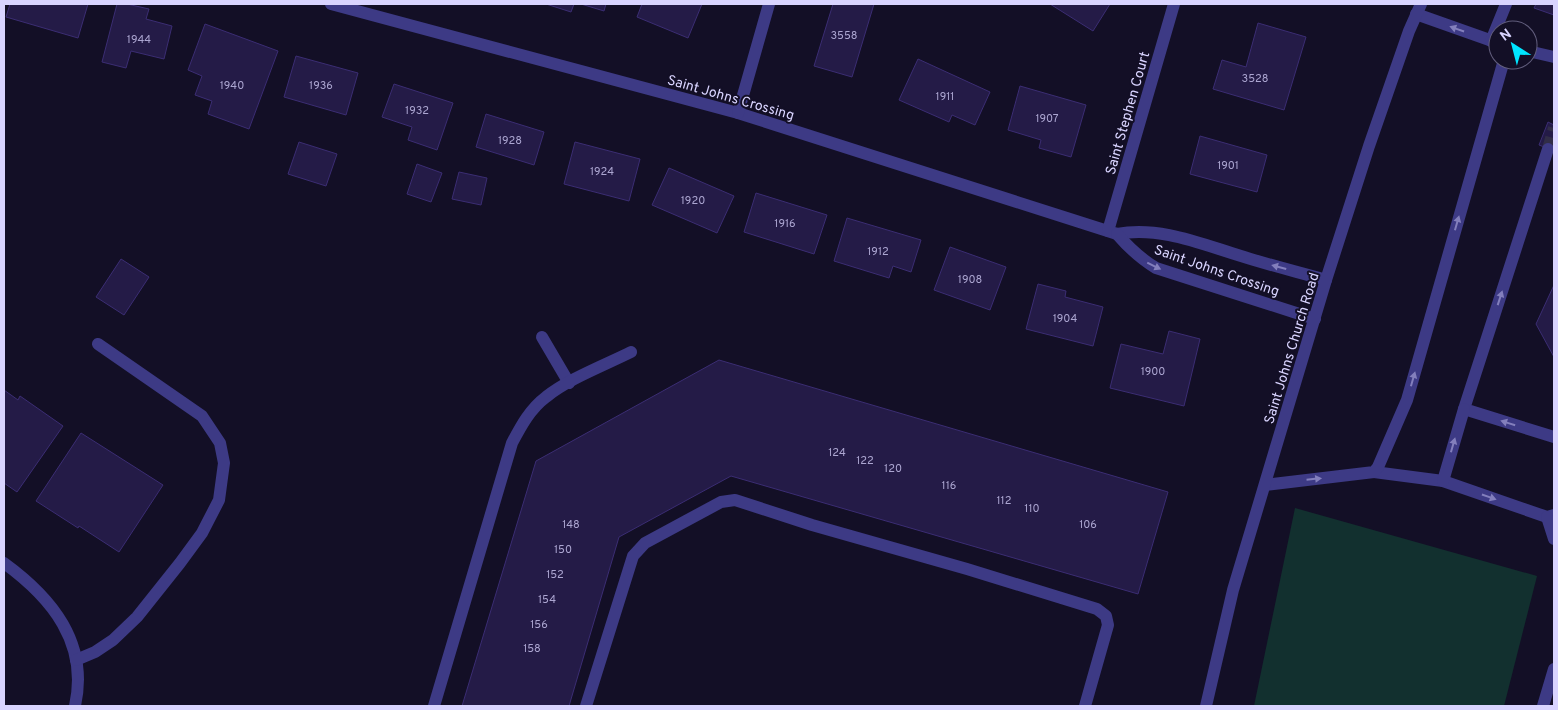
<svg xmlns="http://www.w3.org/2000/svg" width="1558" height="710" viewBox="0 0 1558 710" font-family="Overpass,sans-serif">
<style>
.green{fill:#12302f}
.building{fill:#241b47;stroke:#3b2d73}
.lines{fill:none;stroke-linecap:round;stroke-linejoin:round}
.minor-tunnel{stroke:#312d47;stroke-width:12;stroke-dasharray:12 6;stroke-linecap:butt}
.minor{stroke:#3d3a85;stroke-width:12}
.oneway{fill:#837fbc}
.labels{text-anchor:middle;stroke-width:4;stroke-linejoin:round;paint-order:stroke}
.number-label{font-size:11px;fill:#aca6d1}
.street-label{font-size:14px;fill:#d9d4ff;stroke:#130f26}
</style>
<rect width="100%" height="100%" fill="#130f26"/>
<path class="green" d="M1295 508 1537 576 1504 706H1254Z"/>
<g class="building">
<path d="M10 4H88L78 38 6 17Z"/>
<path d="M117 4H127L149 9 146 19 172 26 164 59 131 51 126 68 102 62Z"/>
<path d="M546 4H574L571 12Z"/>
<path d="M581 4H606L604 11Z"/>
<path d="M642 4H702L688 38 637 17Z"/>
<path d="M833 4H874L852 77 814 66Z"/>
<path d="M1050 4H1110L1093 31Z"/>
<path d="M1536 4H1554V15L1534 8Z"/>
<path d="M1258 23 1306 37 1284 110 1213 89 1222 60 1246 67Z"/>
<path d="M205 24 278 51 249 129 208 114 212 101 195 95 202 76 188 70Z"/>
<path d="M296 56 358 73 346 115 284 97Z"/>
<path d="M918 59 990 92 975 125 952 115 949 122 899 100Z"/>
<path d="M394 84 453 103 437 150 408 140 412 127 382 117Z"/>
<path d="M1020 86 1086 105 1071 157 1039 148 1041 140 1008 130Z"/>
<path d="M486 114 544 132 534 165 476 147Z"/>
<path d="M1548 122 1554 125V151L1539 145Z"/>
<path d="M1200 136 1267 155 1257 192 1190 174Z"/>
<path d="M299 142 337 154 326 186 288 174Z"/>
<path d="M575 142 640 159 629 201 564 184Z"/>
<path d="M417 164 442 173 431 202 407 194Z"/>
<path d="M669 168 734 196 717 233 652 205Z"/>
<path d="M459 172 487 178 481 205 452 199Z"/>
<path d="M756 193 827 215 814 254 744 232Z"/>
<path d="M847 218 921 240 911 272 893 266 889 278 834 261Z"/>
<path d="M950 247 1006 267 990 310 934 290Z"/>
<path d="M121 259 149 277 124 315 96 297Z"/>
<path d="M1038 284 1066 291 1065 297 1103 307 1093 346 1026 329Z"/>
<path d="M1554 285V357L1536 324Z"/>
<path d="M1169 331 1200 339 1184 406 1110 388 1121 344 1163 354Z"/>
<path d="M719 360 1168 492 1138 594 731 476 619 537 569 706H462L536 461Z"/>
<path d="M4 390 18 400 20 396 63 426 17 492 4 483Z"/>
<path d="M81 433 163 485 119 552 79 526 78 528 36 501Z"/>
</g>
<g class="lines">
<path class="minor-tunnel" d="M1548 149 1554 128"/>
<g class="minor">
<path d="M331 4 738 113 1117 234C1160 226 1201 244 1241 256 1269 265 1298 272 1326 280"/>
<path d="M1416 14 1498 43"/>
<path d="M1491 41 1506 4"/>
<path d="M1528 51 1554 57"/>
<path d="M738 113 769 4"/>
<path d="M1548 149 1464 409 1554 437"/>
<path d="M1108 231 1174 4"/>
<path d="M1117 234C1129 248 1141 259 1156 268L1315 319"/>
<path d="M542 337 569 383"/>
<path d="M1374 472 1443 481 1547 517 1554 515"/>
<path d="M1443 481 1464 409"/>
<path d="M1265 485 1374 472 1378 467 1407 400 1504 60"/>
<path d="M1547 517 1554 539"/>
<path d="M4 563C52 598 89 643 75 706"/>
<path d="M76 660 95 652 113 640 137 617 180 563 202 533 219 500 224 463 220 443 202 416 98 344"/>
<path d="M434 706 512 443C521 426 530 409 546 397 568 379 605 365 631 352"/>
<path d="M586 706 633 556 645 543 721 502 735 500 812 525 967 569 1097 609 1106 616 1108 625 1085 706"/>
<path d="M1206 706 1233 590 1326 280 1369 146 1409 31 1421 4"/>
<path d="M1543 706 1554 669"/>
</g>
</g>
<defs><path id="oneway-solid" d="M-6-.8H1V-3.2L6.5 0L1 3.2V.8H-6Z" transform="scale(1.25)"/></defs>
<g class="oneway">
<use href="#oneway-solid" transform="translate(1457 29) rotate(-161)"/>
<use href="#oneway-solid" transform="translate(1457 223) rotate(-74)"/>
<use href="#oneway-solid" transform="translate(1154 266) rotate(26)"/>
<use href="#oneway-solid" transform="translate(1279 267) rotate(-165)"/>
<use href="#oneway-solid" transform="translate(1500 298) rotate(-72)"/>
<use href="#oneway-solid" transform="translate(1413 379) rotate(-74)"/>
<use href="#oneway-solid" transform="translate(1508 423) rotate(-163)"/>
<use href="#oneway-solid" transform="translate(1453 445) rotate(-74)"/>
<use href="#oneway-solid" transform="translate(1314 479) rotate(-6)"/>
<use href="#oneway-solid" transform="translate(1489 497) rotate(19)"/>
</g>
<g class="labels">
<g class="number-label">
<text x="844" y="39">3558</text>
<text x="139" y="43">1944</text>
<text x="1255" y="82">3528</text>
<text x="232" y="89">1940</text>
<text x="321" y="89">1936</text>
<text x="945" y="100">1911</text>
<text x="417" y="114">1932</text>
<text x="1047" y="122">1907</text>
<text x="510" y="144">1928</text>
<text x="1228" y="169">1901</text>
<text x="602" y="175">1924</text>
<text x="693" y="204">1920</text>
<text x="785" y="227">1916</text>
<text x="878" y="255">1912</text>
<text x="970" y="283">1908</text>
<text x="1065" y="322">1904</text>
<text x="1153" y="375">1900</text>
<text x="837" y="456">124</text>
<text x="865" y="464">122</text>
<text x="893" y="472">120</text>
<text x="949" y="489">116</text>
<text x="1004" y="504">112</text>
<text x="1032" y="512">110</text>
<text x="571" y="528">148</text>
<text x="1088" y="528">106</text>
<text x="563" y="553">150</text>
<text x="555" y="578">152</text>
<text x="547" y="603">154</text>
<text x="539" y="628">156</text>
<text x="532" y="652">158</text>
</g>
<g class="street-label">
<text transform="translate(731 97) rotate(16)" y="5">Saint Johns Crossing</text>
<text transform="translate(1127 113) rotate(-74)" y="5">Saint Stephen Court</text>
<text transform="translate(1217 270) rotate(19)" y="5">Saint Johns Crossing</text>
<text transform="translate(1291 348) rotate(-73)" y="5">Saint Johns Church Road</text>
</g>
</g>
<rect width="1558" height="710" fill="none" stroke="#d9d4ff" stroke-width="10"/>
<g transform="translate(1513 45) rotate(324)"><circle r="24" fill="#130f26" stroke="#625e7d"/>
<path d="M0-4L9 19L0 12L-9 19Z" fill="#00e5ff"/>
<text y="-8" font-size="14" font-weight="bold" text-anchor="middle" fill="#d9d4ff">N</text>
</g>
</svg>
